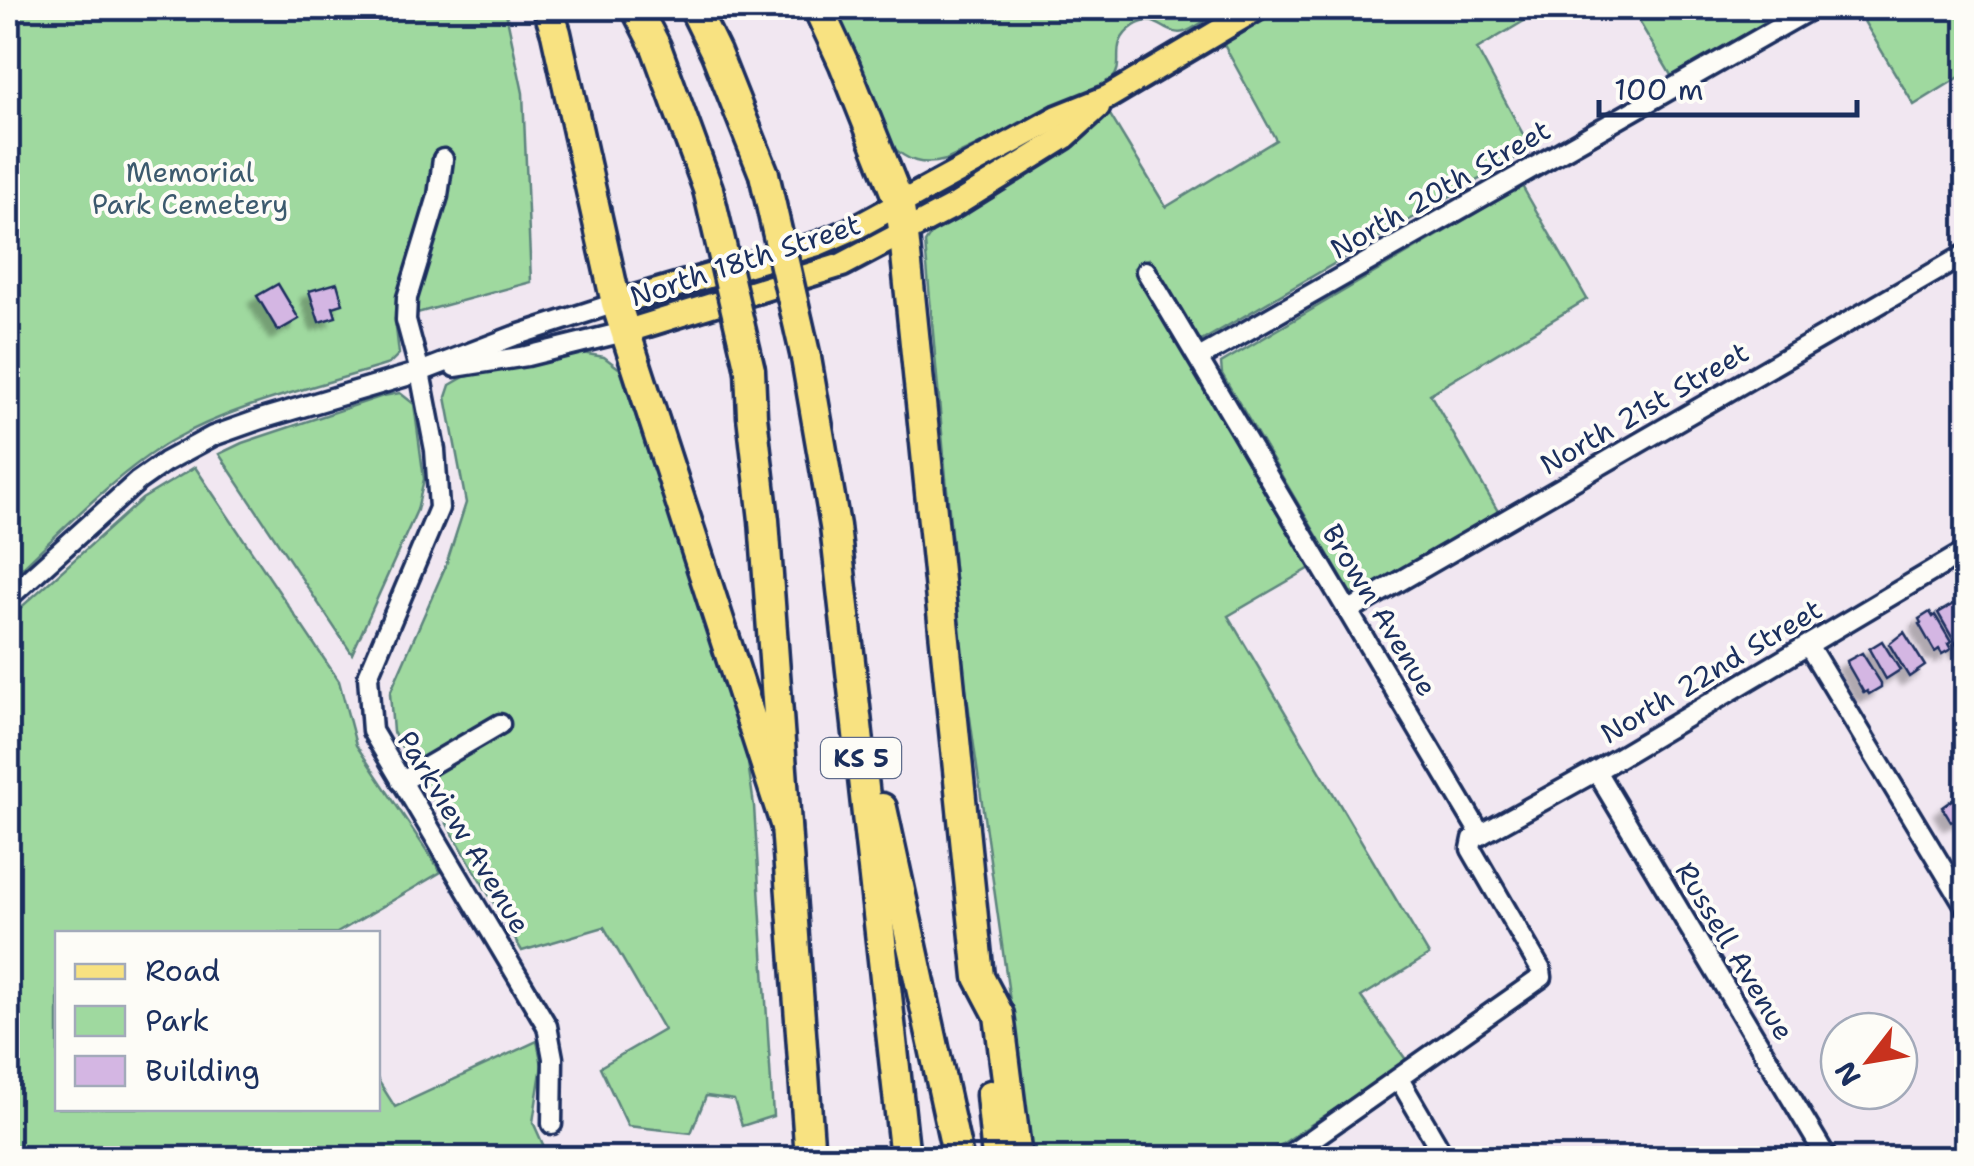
<svg xmlns="http://www.w3.org/2000/svg" width="1974" height="1166" viewBox="0 0 1974 1166" font-family="'Shantell Sans',sans-serif">
<style>
.green{fill:#9fd99f;stroke:#5d847e;stroke-width:2.5}
.building{fill:#d4b6e3;stroke:#1b2f5e;stroke-width:2.5;filter:url(#shadow)}
.lines{fill:none;stroke-linecap:round;stroke-linejoin:round}
.minor-casing{stroke:#1b2f5e;stroke-width:25}
.major-casing{stroke:#1b2f5e;stroke-width:30}
.highway-casing{stroke:#1b2f5e;stroke-width:35}
.minor{stroke:#fdfcf7;stroke-width:18}
.major{stroke:#f8e281;stroke-width:22}
.highway{stroke:#f8e281;stroke-width:28}
.highway-bridge-casing{stroke:#1b2f5e;stroke-width:35;stroke-linecap:butt}
.highway-bridge{stroke:#f8e281;stroke-width:28}
.labels{text-anchor:middle;stroke-width:8;stroke-linejoin:round;paint-order:stroke}
.shield{fill:#fdfcf7;stroke:#5f6c8c;stroke-width:2.5}
.shield-label{font-size:25px;font-weight:bold;fill:#1b2f5e}
.park-label{font-size:28px;fill:#3c5a6e;stroke:#fdfcf7}
.street-label{font-size:28px;fill:#1b2f5e;stroke:#fdfcf7}
</style>
<defs>
<filter id="shadow"><feDropShadow dx="-8" dy="8" stdDeviation="2.5" flood-color="#0004"/></filter>
</defs>
<rect width="100%" height="100%" fill="#f1e7f1"/>
<filter id="ink" filterUnits="userSpaceOnUse"><feTurbulence type="fractalNoise" baseFrequency=".01" numOctaves="2"/><feDisplacementMap in="SourceGraphic" scale="20" xChannelSelector="R" yChannelSelector="G"/><feConvolveMatrix kernelMatrix="1 2 1 2 8 2 1 2 1" color-interpolation-filters="sRGB"/></filter>
<g filter="url(#ink)">
<g class="green">
<path d="M8 8H505L523 93 531 282 395 319 399 354 389 364C316 387 238 403 171 441 114 474 57 536 8 581Z"/>
<path d="M832 8H1208L1211 17C1203 21 1193 30 1184 32 1165 37 1157 11 1134 26 1106 45 1127 64 1112 79 1103 89 1077 98 1065 104 1025 123 986 141 946 160 923 166 907 162 890 144Z"/>
<path d="M1285 8H1546L1477 49 1531 149 1198 343 1149 259 1134 268 1312 567 1228 616 1429 955 1361 997 1407 1061 1261 1158H1032L963 668 925 243 936 227 1061 148 1109 113 1166 207 1276 140 1223 43Z"/>
<path d="M1631 8H1778L1781 13 1672 77Z"/>
<path d="M1856 8H1966V73L1914 105Z"/>
<path d="M1522 186 1587 299 1430 394 1499 513 1357 594 1350 592 1222 374 1221 363Z"/>
<path d="M582 353 604 357 620 369 746 748 754 806 773 1116 742 1126 734 1100 706 1096 691 1133 628 1126 600 1067 664 1030 604 927 522 951 393 732 390 693 446 565 466 503 446 397 450 385 464 377Z"/>
<path d="M400 393 414 404 424 479 417 510 352 654 219 454 242 443 383 396Z"/>
<path d="M195 467 339 681 356 745 441 872 337 933 58 934V1108H378V1080L395 1107 537 1041 542 1065 533 1122 549 1158H8V619L142 499Z"/>
</g>
<g class="building">
<path d="M337 283 343 304 333 307 336 317 319 322 309 291Z"/>
<path d="M278 284 299 319 278 331 257 296Z"/>
<path d="M1957 602 1966 618V648L1960 651 1938 613Z"/>
<path d="M1930 612 1933 617 1935 615 1951 642 1948 644 1951 649 1942 654 1939 649 1935 652 1919 624 1921 623 1919 619Z"/>
<path d="M1904 632 1925 666 1909 677 1889 644Z"/>
<path d="M1882 641 1900 670 1886 679 1869 649Z"/>
<path d="M1862 653 1881 683V687L1869 694 1867 691 1864 693 1848 665 1847 661Z"/>
<path d="M1966 790V815L1951 822 1942 807Z"/>
</g>
<g class="lines">
<defs>
<g id="minor">
<path d="M443 159 438 196 407 298 406 320 420 372 435 450 439 508 368 676 372 731 547 1026 553 1058 552 1124"/>
<path d="M1146 271 1481 835"/>
<path d="M1199 358 1813 8"/>
<path d="M455 367 527 356 624 332"/>
<path d="M8 598 138 481 165 462 213 436 261 419 420 372 514 336 616 303"/>
<path d="M1348 611 1966 254"/>
<path d="M1808 645 1966 907"/>
<path d="M1596 771 1827 1158"/>
<path d="M401 782 500 724"/>
<path d="M1399 1079 1445 1158"/>
<path d="M1285 1158 1542 977 1541 970 1471 849 1473 839 1596 771 1966 551"/>
</g>
<g id="major">
<path d="M616 303 818 244 855 228 1058 117 1108 97 1258 8"/>
<path d="M624 332 842 265 954 206 1065 137 1098 107"/>
</g>
<g id="highway">
<path d="M548 8 556 33 616 303 786 827"/>
<path d="M636 8 656 47 708 189"/>
<path d="M694 8 716 53 764 174"/>
<path d="M818 8 844 64 899 202 904 235 979 977 999 1015 1017 1158"/>
<path d="M806 358 835 526 905 1158"/>
<path d="M750 370 752 416 764 520 810 1158"/>
<path d="M882 808 958 1158"/>
<path d="M991 1095 997 1158"/>
</g>
</defs>
<use href="#minor" class="minor-casing"/>
<use href="#major" class="major-casing"/>
<use href="#highway" class="highway-casing"/>
<use href="#minor" class="minor"/>
<use href="#major" class="major"/>
<use href="#highway" class="highway"/>
<defs>
<g id="highway-bridge">
<path d="M764 174 806 358"/>
<path d="M708 189 750 370"/>
</g>
</defs>
<use href="#highway-bridge" class="highway-bridge-casing"/>
<use href="#highway-bridge" class="highway-bridge"/>
</g>
</g>
<g class="labels">
<rect class="shield" x="821" y="738" width="80" height="40" rx="8"/>
<g class="shield-label">
<text x="861" y="767">KS 5</text>
</g>
<g class="park-label">
<text x="190" y="182">Memorial<tspan x="190" dy="32">Park Cemetery</tspan></text>
</g>
<g class="street-label">
<text transform="translate(1440 189) rotate(-30)" y="10">North 20th Street</text>
<text transform="translate(745 260) rotate(-18)" y="10">North 18th Street</text>
<text transform="translate(1644 408) rotate(-30)" y="10">North 21st Street</text>
<text transform="translate(1380 610) rotate(59)" y="10">Brown Avenue</text>
<text transform="translate(1711 671) rotate(-31)" y="10">North 22nd Street</text>
<text transform="translate(464 832) rotate(59)" y="10">Parkview Avenue</text>
<text transform="translate(1735 951) rotate(59)" y="10">Russell Avenue</text>
</g>
</g>
<rect width="1974" height="1166" fill="none" stroke="#fdfcf7" stroke-width="40"/>
<rect x="20" y="20" width="1934" height="1126" fill="none" stroke="#1b2f5e" stroke-width="4" filter="url(#ink)"/>
<rect x="55" y="931" width="325" height="180" fill="#fdfcf7" stroke="#a3aaba" stroke-width="2.5"/>
<rect x="75" y="964" width="50" height="15" fill="#f8e281" stroke="#a3aaba" stroke-width="2.5"/>
<text x="145" y="981" font-size="30" fill="#1b2f5e">Road</text>
<rect x="75" y="1006" width="50" height="30" fill="#9fd99f" stroke="#a3aaba" stroke-width="2.5"/>
<text x="145" y="1031" font-size="30" fill="#1b2f5e">Park</text>
<rect x="75" y="1056" width="50" height="30" fill="#d4b6e3" stroke="#a3aaba" stroke-width="2.5"/>
<text x="145" y="1081" font-size="30" fill="#1b2f5e">Building</text>
<g transform="translate(1869 1061) rotate(239)"><circle r="48" fill="#fdfcf7" stroke="#a3aaba" stroke-width="2.5"/>
<path d="M0-8L18 38L0 25L-18 38Z" fill="#c8321e"/>
<text y="-15" font-size="28" font-weight="bold" text-anchor="middle" fill="#1b2f5e">N</text>
</g>
<path d="M1599 100v15h258v-15" fill="none" stroke="#1b2f5e" stroke-width="5"/>
<text x="1614" y="100" font-size="30" fill="#1b2f5e" stroke="#fdfcf7" stroke-width="8" paint-order="stroke">100 m</text>
</svg>
